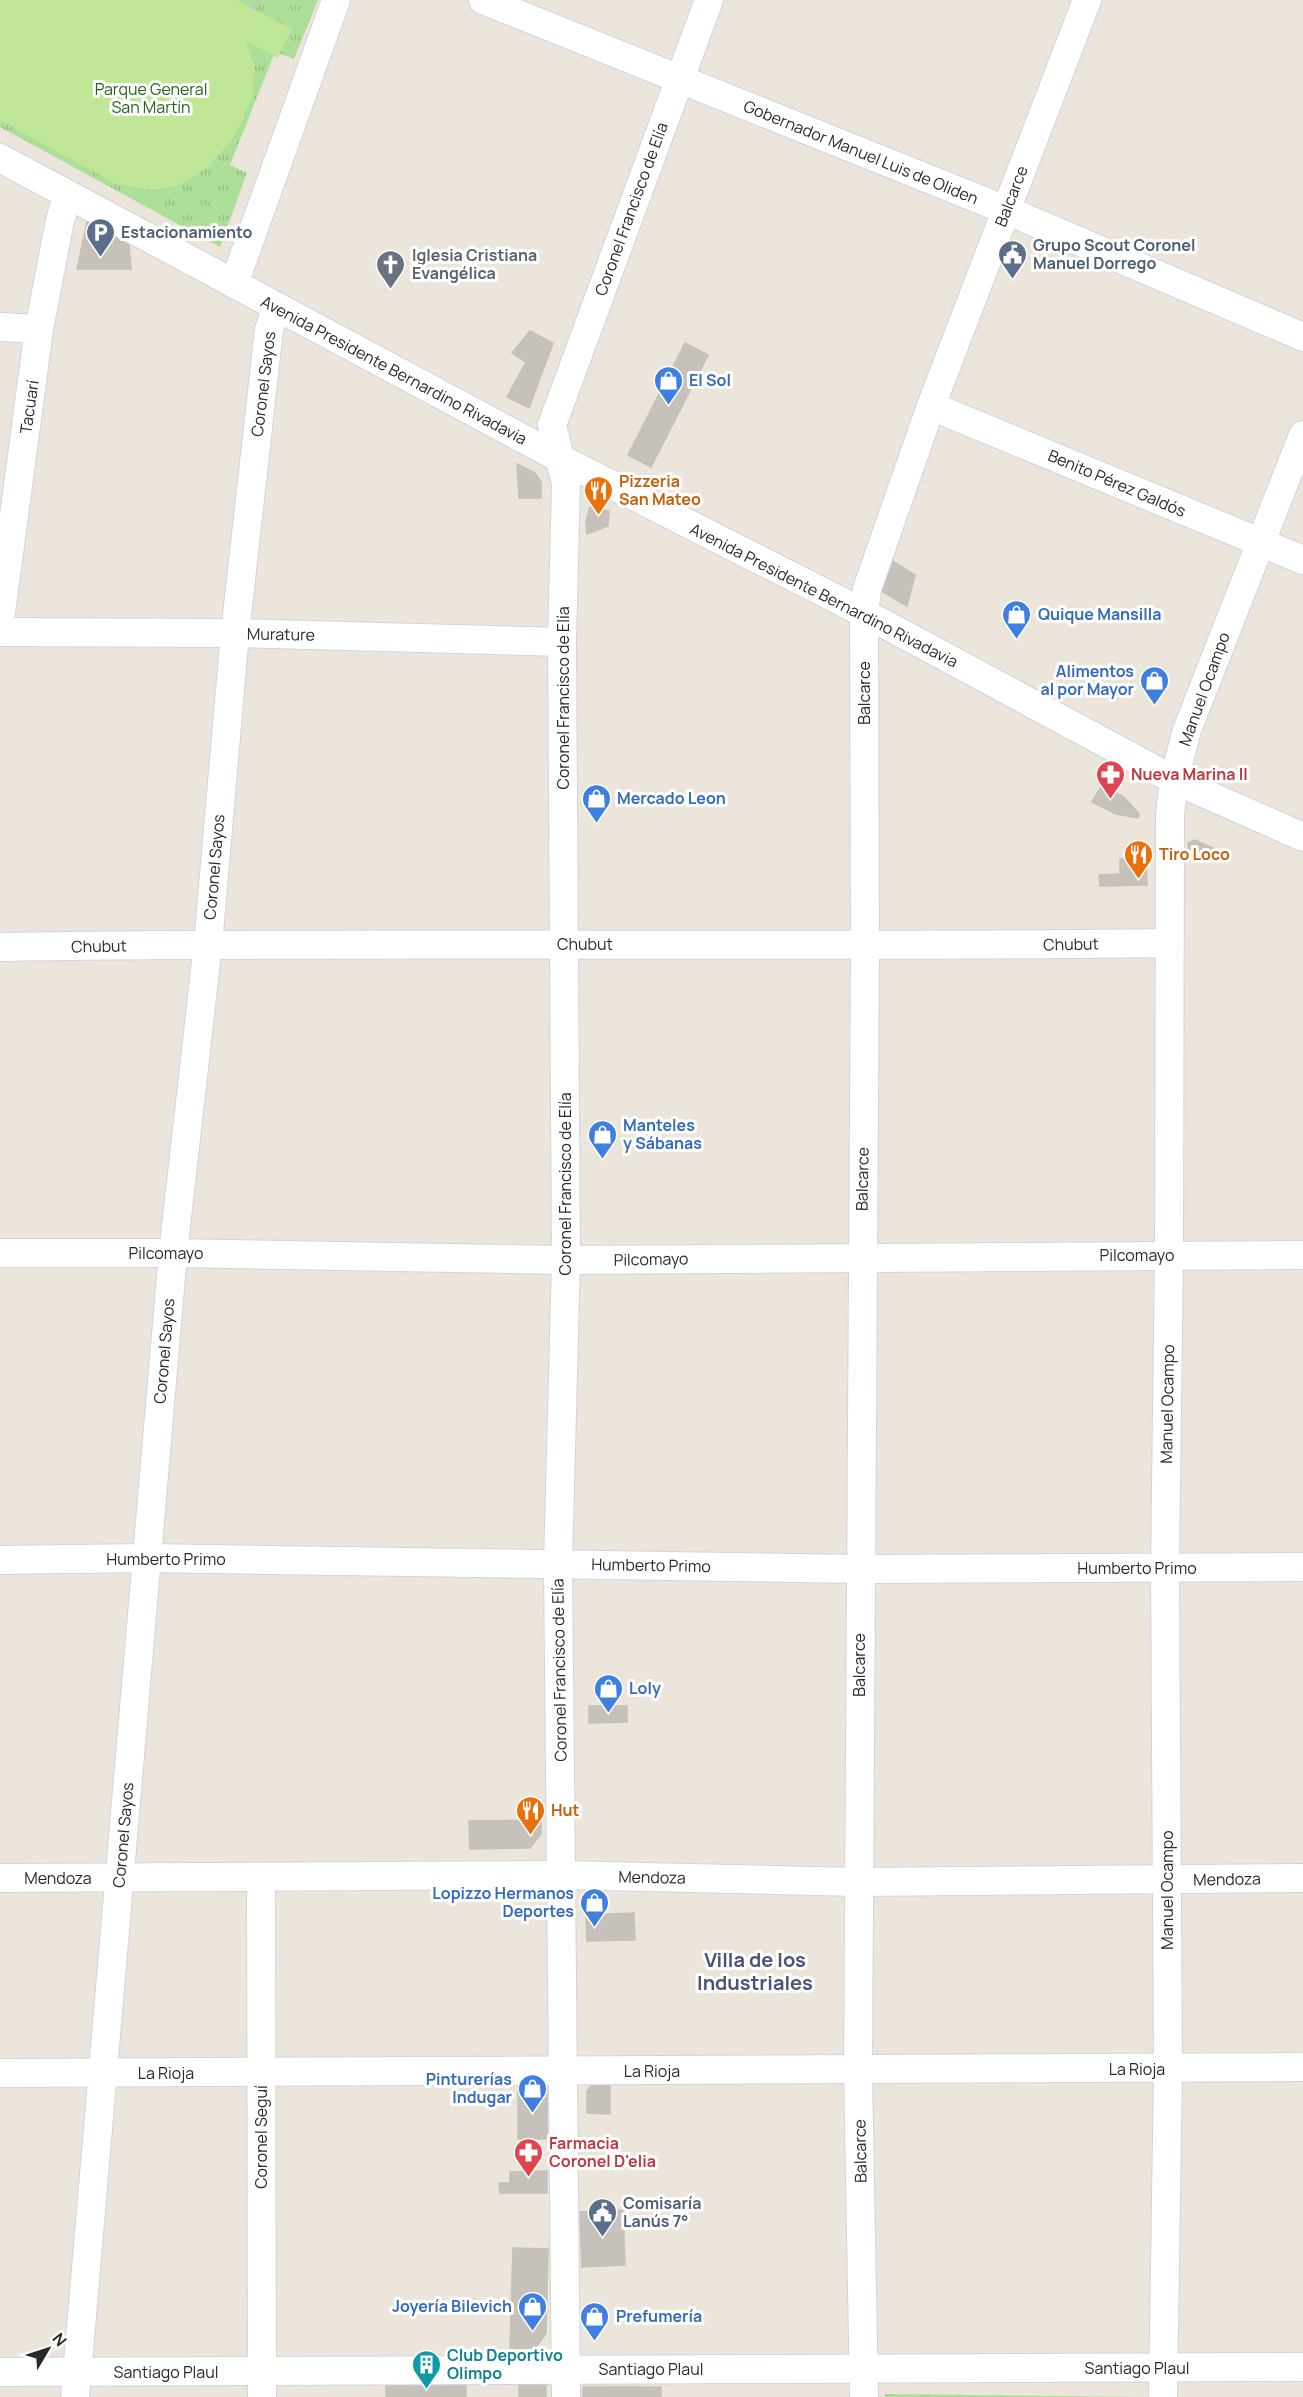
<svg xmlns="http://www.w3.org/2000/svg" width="1303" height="2397" viewBox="0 0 1303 2397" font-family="Manrope,sans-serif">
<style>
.park{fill:url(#park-tufts)}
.pitch{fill:#c0e697}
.building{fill:#c6c2bb;stroke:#c6c1b5;stroke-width:1.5}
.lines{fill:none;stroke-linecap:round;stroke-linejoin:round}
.minor-casing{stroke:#d1d3e1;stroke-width:30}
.path{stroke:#c7c7c7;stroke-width:4;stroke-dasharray:4.5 3;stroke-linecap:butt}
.minor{stroke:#fff;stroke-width:28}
.labels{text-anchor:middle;stroke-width:6;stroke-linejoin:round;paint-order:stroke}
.park-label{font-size:16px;fill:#28621d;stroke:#fff}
.street-label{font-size:16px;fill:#292929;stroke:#fff}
.service-label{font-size:16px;font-weight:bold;fill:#4e5e75;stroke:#fff;text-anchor:start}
.worship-label{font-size:16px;font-weight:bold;fill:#5b616d;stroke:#fff;text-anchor:start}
.shop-label{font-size:16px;font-weight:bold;fill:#366cbe;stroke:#fff;text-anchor:start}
.food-label{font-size:16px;font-weight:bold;fill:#c56008;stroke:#fff;text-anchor:start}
.health-label{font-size:16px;font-weight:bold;fill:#be3a42;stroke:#fff;text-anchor:start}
.culture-label{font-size:16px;font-weight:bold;fill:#0d838f;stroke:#fff;text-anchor:start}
.quarter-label{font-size:20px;font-weight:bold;fill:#4c5177;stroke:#fff}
</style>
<defs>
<pattern id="park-tufts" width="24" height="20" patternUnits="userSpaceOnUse" patternTransform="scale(1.5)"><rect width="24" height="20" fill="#aedf9a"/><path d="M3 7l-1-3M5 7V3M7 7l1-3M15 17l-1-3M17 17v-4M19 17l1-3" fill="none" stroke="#96bf85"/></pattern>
</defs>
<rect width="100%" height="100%" fill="#ebe5dc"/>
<g class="park">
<path d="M0 0H318L294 59 275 52 230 165 247 173 220 247 0 127Z"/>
<path d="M885 2394 1146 2397H885Z"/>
</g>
<path class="pitch" d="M0 0H237L292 29 277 58 245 40 255 67 253 94 243 119 231 141 208 167 180 185 151 190 116 184 0 120Z"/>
<g class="building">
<path d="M87 222 129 245 131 269H77Z"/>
<path d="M530 331 553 343 529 408 507 397 526 362 512 353Z"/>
<path d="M685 343 708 355 651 467 628 455Z"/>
<path d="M517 464 535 473 541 482V498H519Z"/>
<path d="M590 507 609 511 608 526 587 534 586 521Z"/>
<path d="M886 557 915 575 907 606 876 588Z"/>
<path d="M1102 785 1124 797 1139 814 1138 818 1116 814 1092 802Z"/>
<path d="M1195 840 1215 849V857H1188V843Z"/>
<path d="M1120 859H1146L1147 885 1100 886 1099 875 1120 874Z"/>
<path d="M589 1706H627V1722L589 1723Z"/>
<path d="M541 1820V1834L530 1848 470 1849 469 1821Z"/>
<path d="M634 1913 635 1940 587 1941 586 1915Z"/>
<path d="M518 2082H543L547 2088V2139H518Z"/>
<path d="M594 2082 610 2083V2114L587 2113V2091Z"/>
<path d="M547 2171V2193H500L499 2183H510V2172Z"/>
<path d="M623 2210 625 2265 582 2267 580 2212Z"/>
<path d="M513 2248 548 2249 546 2333 535 2349 510 2348Z"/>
<path d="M466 2380V2397H386V2381Z"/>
<path d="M519 2382 542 2383 546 2386V2397H519Z"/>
<rect x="583" y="2387" width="78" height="10"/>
</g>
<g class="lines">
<defs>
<g id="minor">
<path d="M483 0 1006 210 1303 337"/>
<path d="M0 158 559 458 864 613 1174 780 1303 837"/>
<path d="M234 284 336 0"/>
<path d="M0 327 39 329"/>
<path d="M931 406 1303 560"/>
<path d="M0 620 39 329 60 220 68 195"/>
<path d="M0 632 235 633 562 642"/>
<path d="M0 947C390 941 779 948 1169 943"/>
<path d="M0 1253H173L566 1260 1303 1255"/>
<path d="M0 1560 147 1558 859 1569 1303 1567"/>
<path d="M0 1878 561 1875 859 1882 1303 1878"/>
<path d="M261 1878 262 2397"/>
<path d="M0 2073 1303 2067"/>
<path d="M0 2372 1303 2367"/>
<path d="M75 2397 173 1253 208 944 235 633 269 329 277 307"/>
<path d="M566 2397 558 1564 566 1260 562 642 566 484 552 425 709 0"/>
<path d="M864 2397 858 2070 865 947 864 613 867 589 931 406 1087 0"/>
<path d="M1163 2397 1168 2069 1165 1568 1169 1254 1170 815 1174 780 1187 730 1303 435"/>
</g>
</defs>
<use href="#minor" class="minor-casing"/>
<path class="path" d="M253 9 257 0"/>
<use href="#minor" class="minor"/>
</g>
<defs>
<symbol id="parking-pin" viewBox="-11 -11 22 30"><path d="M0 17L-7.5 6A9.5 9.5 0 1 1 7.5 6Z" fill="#5c6f8a" stroke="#fff"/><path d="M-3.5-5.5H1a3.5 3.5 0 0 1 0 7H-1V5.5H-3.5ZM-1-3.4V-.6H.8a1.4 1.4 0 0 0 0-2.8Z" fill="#fff"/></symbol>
<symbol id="civic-pin" viewBox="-11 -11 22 30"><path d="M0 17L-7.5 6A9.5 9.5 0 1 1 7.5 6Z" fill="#5c6f8a" stroke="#fff"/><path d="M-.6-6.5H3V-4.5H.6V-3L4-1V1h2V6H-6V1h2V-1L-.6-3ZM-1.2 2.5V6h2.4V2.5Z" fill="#fff"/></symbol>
<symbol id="church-pin" viewBox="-11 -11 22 30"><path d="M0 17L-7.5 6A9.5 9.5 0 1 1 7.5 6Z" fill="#6b7280" stroke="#fff"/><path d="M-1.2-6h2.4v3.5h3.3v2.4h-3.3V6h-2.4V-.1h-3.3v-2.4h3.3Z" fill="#fff"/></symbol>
<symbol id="shop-pin" viewBox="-11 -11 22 30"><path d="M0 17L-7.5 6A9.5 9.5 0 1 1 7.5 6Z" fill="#3f7fe0" stroke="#fff"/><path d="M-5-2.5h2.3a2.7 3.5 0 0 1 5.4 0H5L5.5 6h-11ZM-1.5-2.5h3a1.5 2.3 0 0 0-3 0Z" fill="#fff"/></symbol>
<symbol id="restaurant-pin" viewBox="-11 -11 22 30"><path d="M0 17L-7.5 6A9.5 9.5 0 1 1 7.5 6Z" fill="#e8710a" stroke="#fff"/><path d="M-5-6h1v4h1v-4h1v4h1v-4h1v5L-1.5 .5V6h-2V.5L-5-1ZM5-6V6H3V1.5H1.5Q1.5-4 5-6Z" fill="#fff"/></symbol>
<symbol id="pharmacy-pin" viewBox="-11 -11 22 30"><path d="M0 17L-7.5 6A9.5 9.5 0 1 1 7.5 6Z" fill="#e0444e" stroke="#fff"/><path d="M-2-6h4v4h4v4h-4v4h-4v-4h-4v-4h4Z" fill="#fff"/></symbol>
<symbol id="building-pin" viewBox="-11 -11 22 30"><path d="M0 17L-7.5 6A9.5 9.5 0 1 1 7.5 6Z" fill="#0f9aa8" stroke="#fff"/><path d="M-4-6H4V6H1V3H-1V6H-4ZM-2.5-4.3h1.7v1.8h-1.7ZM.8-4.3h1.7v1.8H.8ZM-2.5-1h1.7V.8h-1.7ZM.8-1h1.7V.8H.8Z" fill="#fff"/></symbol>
</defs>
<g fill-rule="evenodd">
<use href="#parking-pin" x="84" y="216" width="33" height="45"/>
<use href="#civic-pin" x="996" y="238" width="33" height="45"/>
<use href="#church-pin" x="374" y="248" width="33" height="45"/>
<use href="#shop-pin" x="652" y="364" width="33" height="45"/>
<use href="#restaurant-pin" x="582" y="474" width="33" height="45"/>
<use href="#shop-pin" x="1000" y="598" width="33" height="45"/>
<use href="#shop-pin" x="1138" y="664" width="33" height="45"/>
<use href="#pharmacy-pin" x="1094" y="758" width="33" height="45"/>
<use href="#shop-pin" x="580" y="782" width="33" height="45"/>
<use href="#restaurant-pin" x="1122" y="838" width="33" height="45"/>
<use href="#shop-pin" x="586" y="1118" width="33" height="45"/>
<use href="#shop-pin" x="592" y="1672" width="33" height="45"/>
<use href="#restaurant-pin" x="514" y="1794" width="33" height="45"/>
<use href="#shop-pin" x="578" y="1886" width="33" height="45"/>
<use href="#shop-pin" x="516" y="2072" width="33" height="45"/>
<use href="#pharmacy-pin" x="512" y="2136" width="33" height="45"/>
<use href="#civic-pin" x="586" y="2196" width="33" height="45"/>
<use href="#shop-pin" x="516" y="2290" width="33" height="45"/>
<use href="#shop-pin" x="578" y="2300" width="33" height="45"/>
<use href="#building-pin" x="410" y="2348" width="33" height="45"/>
</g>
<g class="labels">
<g class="park-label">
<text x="151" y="95">Parque General<tspan x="151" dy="18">San Martín</tspan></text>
</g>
<g class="street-label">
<text transform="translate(861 152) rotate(22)" y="6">Gobernador Manuel Luis de Oliden</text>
<text transform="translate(1011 196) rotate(-69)" y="6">Balcarce</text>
<text transform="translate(631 209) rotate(-70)" y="6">Coronel Francisco de Elía</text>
<text transform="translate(394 370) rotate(28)" y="6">Avenida Presidente Bernardino Rivadavia</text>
<text transform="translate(263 384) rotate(-83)" y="6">Coronel Sayos</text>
<text transform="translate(29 407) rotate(-82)" y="6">Tacuarí</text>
<text transform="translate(1117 483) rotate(23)" y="6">Benito Pérez Galdós</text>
<text transform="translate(824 595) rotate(27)" y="6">Avenida Presidente Bernardino Rivadavia</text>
<text transform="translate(281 634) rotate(1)" y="6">Murature</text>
<text transform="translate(1204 689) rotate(-70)" y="6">Manuel Ocampo</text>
<text transform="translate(864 693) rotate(-90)" y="6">Balcarce</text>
<text transform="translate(563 698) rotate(-90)" y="6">Coronel Francisco de Elía</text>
<text transform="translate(214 867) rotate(-85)" y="6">Coronel Sayos</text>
<text x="585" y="950">Chubut</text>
<text transform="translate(1071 944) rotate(-1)" y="6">Chubut</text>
<text transform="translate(99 946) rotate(-1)" y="6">Chubut</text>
<text transform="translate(862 1179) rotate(-89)" y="6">Balcarce</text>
<text transform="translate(565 1184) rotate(-90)" y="6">Coronel Francisco de Elía</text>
<text x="166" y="1259">Pilcomayo</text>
<text x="1137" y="1261">Pilcomayo</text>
<text transform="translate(651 1259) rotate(-1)" y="6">Pilcomayo</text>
<text transform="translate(164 1351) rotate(-85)" y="6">Coronel Sayos</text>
<text transform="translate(1167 1404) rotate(-89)" y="6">Manuel Ocampo</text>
<text x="166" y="1565">Humberto Primo</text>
<text transform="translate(651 1565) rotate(1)" y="6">Humberto Primo</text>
<text x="1137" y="1574">Humberto Primo</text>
<text transform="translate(859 1665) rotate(-90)" y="6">Balcarce</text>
<text transform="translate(559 1670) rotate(-91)" y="6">Coronel Francisco de Elía</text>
<text transform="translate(123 1835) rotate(-85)" y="6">Coronel Sayos</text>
<text transform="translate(652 1877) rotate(1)" y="6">Mendoza</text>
<text x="58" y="1884">Mendoza</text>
<text transform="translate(1227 1879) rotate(-1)" y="6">Mendoza</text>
<text transform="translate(1167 1890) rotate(-90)" y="6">Manuel Ocampo</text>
<text x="1137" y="2075">La Rioja</text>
<text x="652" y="2077">La Rioja</text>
<text x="166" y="2079">La Rioja</text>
<text transform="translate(261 2137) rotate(-90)" y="6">Coronel Seguí</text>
<text transform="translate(860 2151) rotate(-91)" y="6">Balcarce</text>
<text x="1137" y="2374">Santiago Plaul</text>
<text x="651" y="2375">Santiago Plaul</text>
<text x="166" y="2378">Santiago Plaul</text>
</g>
<g class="service-label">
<text x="121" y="238">Estacionamiento</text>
<text x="1033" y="251">Grupo Scout Coronel<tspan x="1033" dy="18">Manuel Dorrego</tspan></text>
<text x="623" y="2209">Comisaría<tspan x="623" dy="18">Lanús 7°</tspan></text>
</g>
<g class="worship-label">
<text x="412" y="261">Iglesia Cristiana<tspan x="412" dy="18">Evangélica</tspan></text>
</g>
<g class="shop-label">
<text x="689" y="386">El Sol</text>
<text x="1038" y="620">Quique Mansilla</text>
<text x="1134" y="677" text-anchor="end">Alimentos<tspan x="1134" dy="18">al por Mayor</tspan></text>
<text x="617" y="804">Mercado Leon</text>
<text x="623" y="1131">Manteles<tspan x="623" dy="18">y Sábanas</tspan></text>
<text x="629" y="1694">Loly</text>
<text x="574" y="1899" text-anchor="end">Lopizzo Hermanos<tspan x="574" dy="18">Deportes</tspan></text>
<text x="512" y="2085" text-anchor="end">Pinturerías<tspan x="512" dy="18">Indugar</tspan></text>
<text x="512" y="2312" text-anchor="end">Joyería Bilevich</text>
<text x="616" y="2322">Prefumería</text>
</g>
<g class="food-label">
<text x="619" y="487">Pizzeria<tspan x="619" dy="18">San Mateo</tspan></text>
<text x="1159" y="860">Tiro Loco</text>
<text x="551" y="1816">Hut</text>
</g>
<g class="health-label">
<text x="1131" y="780">Nueva Marina II</text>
<text x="549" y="2149">Farmacia<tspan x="549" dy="18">Coronel D'elia</tspan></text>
</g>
<g class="culture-label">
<text x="447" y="2361">Club Deportivo<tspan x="447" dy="18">Olimpo</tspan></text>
</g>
<g class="quarter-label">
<text x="755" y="1967">Villa de los<tspan x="755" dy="23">Industriales</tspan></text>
</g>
</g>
<g transform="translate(48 2349) rotate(51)" stroke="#ffffff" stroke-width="4.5" paint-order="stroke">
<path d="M0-4.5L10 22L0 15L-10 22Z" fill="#292929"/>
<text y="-9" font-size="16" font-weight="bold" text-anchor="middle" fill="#292929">N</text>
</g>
</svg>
